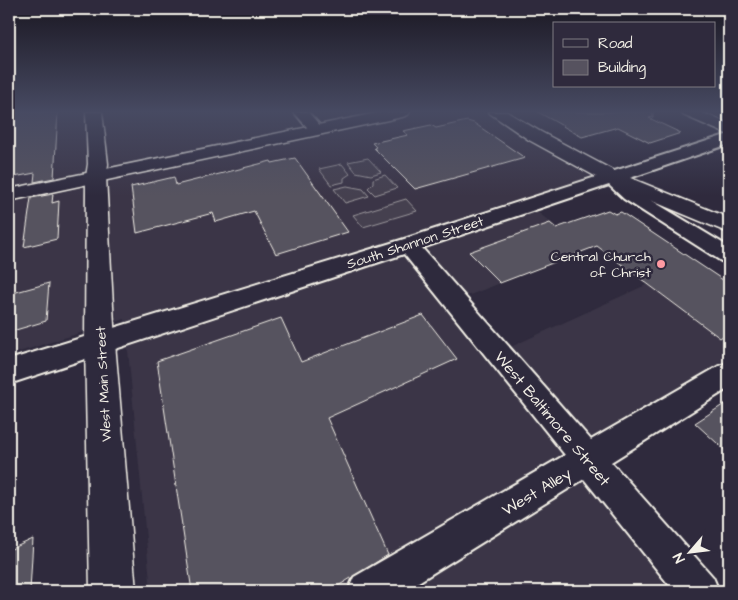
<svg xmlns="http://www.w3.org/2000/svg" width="738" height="600" viewBox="0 0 738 600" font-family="'Architects Daughter',sans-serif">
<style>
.built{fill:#3b3647}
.green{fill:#454050;stroke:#9c989c}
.building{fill:#56525f;stroke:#f4f1e8}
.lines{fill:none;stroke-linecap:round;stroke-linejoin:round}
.minor-casing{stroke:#f4f1e8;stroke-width:4}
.secondary-casing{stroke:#f4f1e8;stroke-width:3}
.primary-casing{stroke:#f4f1e8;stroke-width:3}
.trunk-casing{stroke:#f4f1e8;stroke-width:3}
.minor{fill:#2f2a3d;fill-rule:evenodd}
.secondary{fill:#2f2a3d;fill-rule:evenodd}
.primary{fill:#2f2a3d;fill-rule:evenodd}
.trunk{fill:#2f2a3d;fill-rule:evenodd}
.poi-dot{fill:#ff9aa2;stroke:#2f2a3d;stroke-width:2}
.labels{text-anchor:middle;stroke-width:5;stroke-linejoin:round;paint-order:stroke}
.street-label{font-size:14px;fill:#f4f1e8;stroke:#2f2a3d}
.poi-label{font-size:14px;fill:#f4f1e8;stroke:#2f2a3d;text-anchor:end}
.near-street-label{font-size:16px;fill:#f4f1e8;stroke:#2f2a3d}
</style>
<rect width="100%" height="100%" fill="#2f2a3d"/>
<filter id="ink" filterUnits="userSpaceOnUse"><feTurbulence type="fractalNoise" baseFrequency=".02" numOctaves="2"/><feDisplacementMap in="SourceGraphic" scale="10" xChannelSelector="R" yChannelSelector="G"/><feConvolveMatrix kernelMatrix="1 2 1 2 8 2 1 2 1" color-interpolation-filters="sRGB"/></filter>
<g filter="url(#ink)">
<path class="built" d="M9 112H486L590 176 526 203 586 250 449 303 493 355 648 284 729 345V360L574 460 683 591H151L125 319 9 355Z"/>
<g class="green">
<path d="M368 158 381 172 371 175 356 172 348 162Z"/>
<path d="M342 164 350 174 344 178V182L331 185 319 169Z"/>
<path d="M385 175 397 188 375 195 368 188 373 183V179Z"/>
<path d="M347 186 363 189 369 196 345 203 334 189Z"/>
<path d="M406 199 417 211 363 227 353 215Z"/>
</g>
<g class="building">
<path d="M9 112H58L54 178 34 182 35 173 9 178Z"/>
<path d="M538 112H653V117L649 118 681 133 650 143 618 127 582 137Z"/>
<path d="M467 121 474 123 525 158 415 189 374 148 376 147 372 143 408 135 403 131 431 125 436 128Z"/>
<path d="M295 158 348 232 276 254 254 211 216 222 213 213 137 233 131 187 174 177 176 185 271 161 272 163Z"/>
<path d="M53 194 52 203 59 201 57 239 24 247 31 198Z"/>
<path d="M608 210 615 214 621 212 729 284V332L720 338 597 246 500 283 469 252 550 223 556 228Z"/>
<path d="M49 283 46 321 9 332V294Z"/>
<path d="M423 315 457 359 327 418 388 555 330 591H192L157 361 281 318 301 362Z"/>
<path d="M729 401V454L695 423Z"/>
<path d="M33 539 30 591H9V550Z"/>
</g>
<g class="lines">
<defs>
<g id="minor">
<path d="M294 112H308L324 130 322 133H312Z"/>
<path d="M729 134V144L624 180 636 191 729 247V263L721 261 624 199 609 185 422 248 591 440 719 366 729 362V388L611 462 713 577 719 591H674L584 479 404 591H348L354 577 565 455 404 254 9 384V360L401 240Z"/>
</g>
<path id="secondary" d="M86 112H102L108 164 106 177 115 343 136 591H90L85 343 86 177 88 164Z"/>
<path id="primary" d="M381 112H410L408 115 402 117 9 201V189Z"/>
<g id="trunk">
<path d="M488 112H507L541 132 618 173 729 218V233L604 181 529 140Z"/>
<path d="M681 112H701L729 124V135L683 115Z"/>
</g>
</defs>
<use href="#minor" class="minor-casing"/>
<use href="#secondary" class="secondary-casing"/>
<use href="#primary" class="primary-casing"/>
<use href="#trunk" class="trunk-casing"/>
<use href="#minor" class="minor"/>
<use href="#secondary" class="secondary"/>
<use href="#primary" class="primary"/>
<use href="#trunk" class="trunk"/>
</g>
</g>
<linearGradient id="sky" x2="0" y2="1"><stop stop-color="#1a1722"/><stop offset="0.57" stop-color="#474a62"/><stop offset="1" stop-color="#474a62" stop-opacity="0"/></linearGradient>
<rect width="738" height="196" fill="url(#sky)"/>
<circle class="poi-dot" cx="661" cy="264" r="5"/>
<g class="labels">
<g class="street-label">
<text transform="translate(415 242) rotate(-18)" y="5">South Shannon Street</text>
<text transform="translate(103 384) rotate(-93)" y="5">West Main Street</text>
</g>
<g class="poi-label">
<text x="651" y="261">Central Church<tspan x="651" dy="16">of Christ</tspan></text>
</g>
<g class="near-street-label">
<text transform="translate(553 418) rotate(50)" y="6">West Baltimore Street</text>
<text transform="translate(536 491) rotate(-31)" y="6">West Alley</text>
</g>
</g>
<rect width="738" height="600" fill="none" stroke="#2f2a3d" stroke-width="30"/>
<rect x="15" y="15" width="708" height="570" fill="none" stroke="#f4f1e8" stroke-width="2" filter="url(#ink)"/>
<rect x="553" y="22" width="162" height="65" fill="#2f2a3d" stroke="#7e7a81"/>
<rect x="563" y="39" width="25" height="8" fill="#2f2a3d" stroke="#7e7a81"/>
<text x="598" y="48" font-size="15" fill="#f4f1e8">Road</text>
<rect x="563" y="60" width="25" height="15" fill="#56525f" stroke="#7e7a81"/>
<text x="598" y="72" font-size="15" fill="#f4f1e8">Building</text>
<g transform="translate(690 552) rotate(242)" stroke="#2f2a3d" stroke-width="4" paint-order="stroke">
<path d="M0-4L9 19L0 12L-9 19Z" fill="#f4f1e8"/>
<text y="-8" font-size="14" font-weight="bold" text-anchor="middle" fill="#f4f1e8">N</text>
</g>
</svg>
